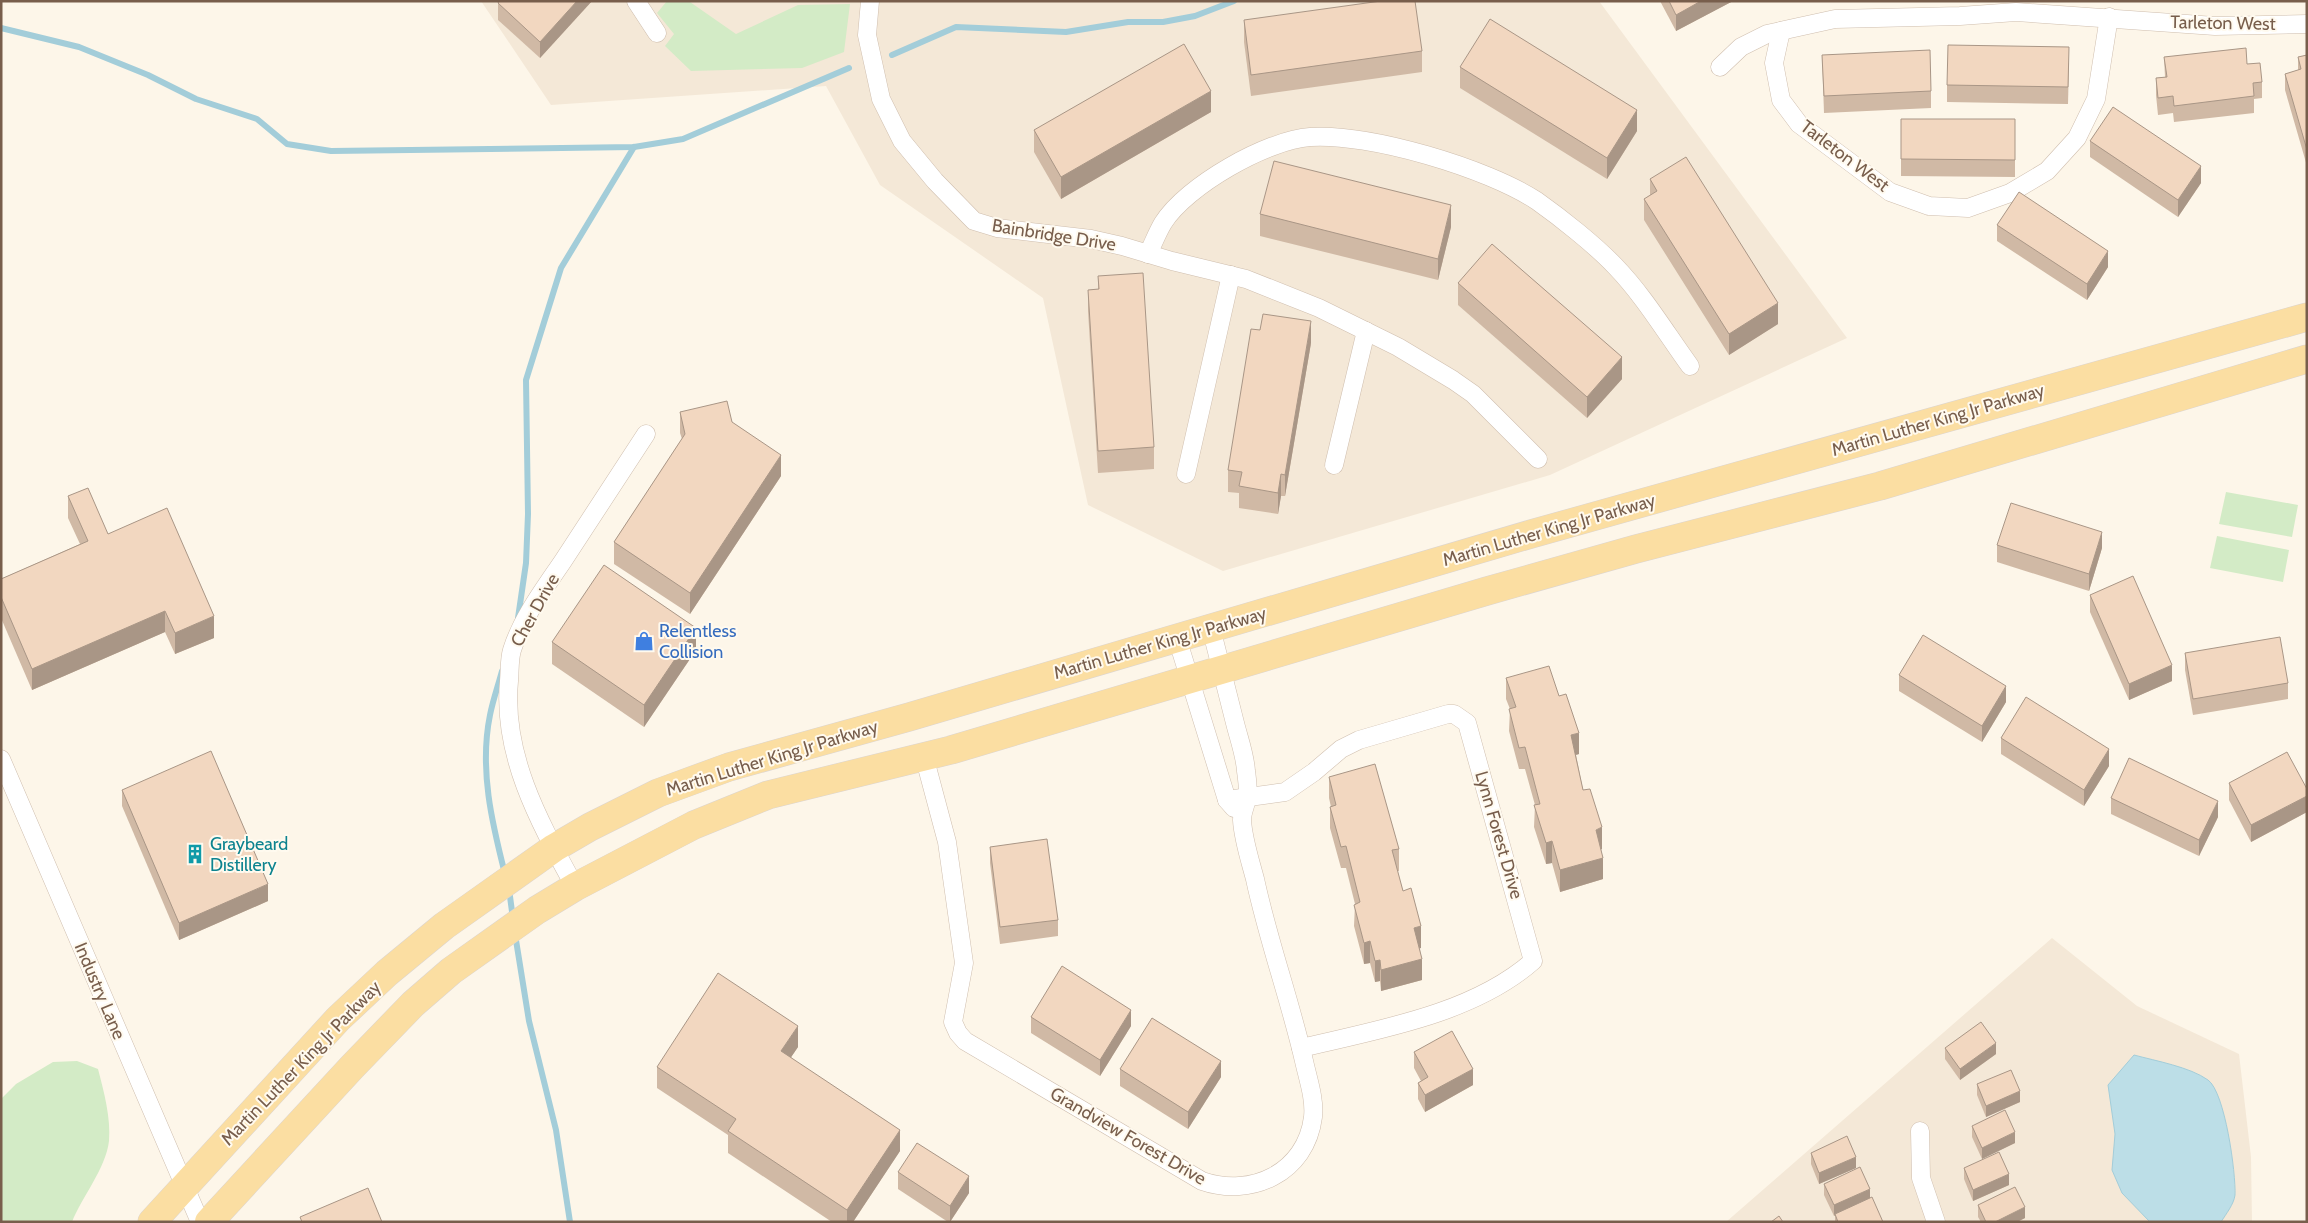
<svg xmlns="http://www.w3.org/2000/svg" width="2308" height="1223" viewBox="0 0 2308 1223" font-family="Cabin,sans-serif">
<style>
.residential{fill:#f4e8d7}
.green{fill:#d3ebc6}
.water{fill:#bcdee7;stroke:#a3cdd9}
.lines{fill:none;stroke-linecap:round;stroke-linejoin:round}
.stream{stroke:#a3cdd9;stroke-width:6}
.street-casing{stroke:#cfbeae;stroke-width:19}
.primary-casing{stroke:#dcd5d0;stroke-width:29}
.street{stroke:#fff;stroke-width:18}
.primary{stroke:#fbdea2;stroke-width:28}
.wall{fill:#d0b9a5}
.shaded-wall{fill:#a99686}
.building{fill:#f2d7c0;stroke:#a99686}
.labels{text-anchor:middle;stroke-width:4;stroke-linejoin:round;paint-order:stroke}
.street-label{font-size:18px;fill:#785e4c;stroke:#fffaef}
.shop-label{font-size:18px;fill:#366cbe;stroke:#fffaef;text-anchor:start}
.culture-label{font-size:18px;fill:#0d838f;stroke:#fffaef;text-anchor:start}
</style>
<rect width="100%" height="100%" fill="#fdf6e9"/>
<g class="residential">
<path d="M481 1H1599L1847 338 1550 475 1223 571 1088 505 1043 298 880 185 826 86 551 105Z"/>
<path d="M2052 938 2137 1006 2239 1054 2251 1157 2252 1222H1726Z"/>
</g>
<g class="green">
<path d="M667 1 690 2 736 34 798 5 850 4 844 52 802 68 691 71 665 46 674 34 657 13Z"/>
<path d="M2226 492 2298 505 2292 537 2219 524Z"/>
<path d="M2217 536 2289 550 2283 582 2210 568Z"/>
<path d="M77 1061 98 1069C104 1092 111 1118 109 1141 106 1168 82 1197 72 1222H1V1099L16 1084 53 1062Z"/>
</g>
<path class="water" d="M2134 1055C2156 1061 2190 1067 2208 1080 2225 1092 2236 1173 2235 1195 2234 1204 2226 1214 2221 1222H2150L2122 1193 2112 1170 2115 1134 2108 1085Z"/>
<g class="lines">
<g class="stream">
<path d="M1 28 79 47 148 75 196 99 257 119 287 144 331 151 634 147 683 139 849 68"/>
<path d="M892 55 956 27 1066 32 1128 22H1163L1195 16 1234 1"/>
<path d="M518 618 526 563 528 514 526 380 561 268 634 147"/>
<path d="M502 671C498 686 493 700 490 715 479 769 492 823 505 874"/>
<path d="M509 889 513 919"/>
<path d="M515 934 529 1021 556 1130 570 1222"/>
</g>
<defs>
<g id="street">
<path d="M636 1 657 33"/>
<path d="M870 1 867 35 881 99 902 141 935 181 974 221 997 228 1091 239 1122 246 1172 261 1246 279 1319 308 1398 347 1453 380 1473 394 1538 459"/>
<path d="M1781 31 1774 63 1781 100 1799 124 1890 192 1929 206 1968 208 2010 193 2047 171 2077 138 2096 99 2109 17"/>
<path d="M1720 67 1741 47 1767 34 1835 19 1960 16 2016 12 2215 26 2307 24"/>
<path d="M1148 254C1153 244 1157 233 1163 223 1186 186 1267 140 1310 137 1369 133 1487 168 1537 201 1561 218 1595 245 1615 266 1644 296 1666 333 1690 366"/>
<path d="M1334 465 1366 331"/>
<path d="M1186 474 1231 275"/>
<path d="M1177 638 1227 800 1234 808"/>
<path d="M924 756 947 842 964 963 953 1022 958 1033 965 1041 1202 1181C1251 1198 1306 1173 1313 1117 1315 1099 1308 1079 1304 1061 1290 1000 1268 940 1255 879 1250 860 1243 839 1242 820 1242 812 1246 805 1247 798 1249 790 1247 779 1246 771 1245 755 1239 739 1235 723 1227 692 1219 660 1211 628"/>
<path d="M1 759 200 1222"/>
<path d="M1227 800 1285 792 1314 772 1341 749 1359 740 1448 714H1454L1467 723 1533 961C1473 1014 1377 1030 1301 1048"/>
<path d="M575 887C540 823 502 756 509 681 510 671 509 660 512 650 522 618 544 589 563 561 590 519 618 477 646 434"/>
<path d="M1920 1131 1921 1178 1936 1222"/>
</g>
<g id="primary">
<path d="M152 1222 338 1019 387 973 444 926 554 848 590 827 658 793 729 767 909 717 1531 534 2307 317"/>
<path d="M209 1222 352 1067 413 1004 451 971 537 910 575 887 694 825 768 795 951 750 1487 591 1636 549 1880 486 2307 359"/>
</g>
</defs>
<use href="#street" class="street-casing"/>
<use href="#primary" class="primary-casing"/>
<use href="#street" class="street"/>
<use href="#primary" class="primary"/>
</g>
<g class="wall">
<path d="M592 1 540 58 498 20V3Z"/>
<path d="M1660 1H1733L1676 31Z"/>
<path d="M1244 20 1422 51V72L1251 96 1244 42Z"/>
<path d="M1822 55 1931 91V108L1824 113Z"/>
<path d="M2307 55V166L2285 90V74L2298 70V57Z"/>
<path d="M2164 57 2247 64 2262 82V98L2254 99V113L2174 122 2173 113 2158 115 2156 95V78L2165 77Z"/>
<path d="M2069 63 2068 104 1947 102V85Z"/>
<path d="M1460 67 1637 131 1607 179 1460 88Z"/>
<path d="M1211 112 1061 199 1034 152V130Z"/>
<path d="M1901 119H2015V177L1901 176Z"/>
<path d="M2090 141 2201 183 2178 217 2090 157Z"/>
<path d="M1650 179 1778 324 1729 355 1644 220V199L1650 195Z"/>
<path d="M1260 214 1451 227 1438 280 1260 236Z"/>
<path d="M1997 225 2108 267 2087 300 1997 241Z"/>
<path d="M1098 276 1154 447V469L1098 473 1088 311V290L1098 289Z"/>
<path d="M1458 283 1622 379 1587 418 1458 305Z"/>
<path d="M1311 343 1285 496H1281L1278 514 1239 508V493L1228 492V470Z"/>
<path d="M680 412 781 476 690 614 614 564V542L682 439 680 433Z"/>
<path d="M68 496 108 534 214 638 175 654 165 632 32 690 1 618V579L80 544 68 518Z"/>
<path d="M1997 545 2102 548 2089 591 1997 562Z"/>
<path d="M2090 595 2172 681 2129 700 2090 612Z"/>
<path d="M552 642 696 650 644 727 552 664Z"/>
<path d="M2185 653 2288 683V699L2193 715 2185 670Z"/>
<path d="M1899 675 2006 702 1982 742 1899 691Z"/>
<path d="M1506 678 1579 754 1576 755 1583 790 1602 849H1601L1603 879 1560 892 1552 863 1546 864 1534 827 1535 805 1525 769H1519L1509 731 1510 709 1506 699Z"/>
<path d="M2001 738 2109 766 2084 806 2001 754Z"/>
<path d="M1329 777 1399 849V871H1397L1403 891 1421 948H1420L1422 980 1381 991 1380 981 1375 982 1370 963 1364 964 1354 926 1355 904 1346 868H1341L1330 828V807H1331L1329 798Z"/>
<path d="M2229 783 2307 789V812L2251 842 2229 800Z"/>
<path d="M122 790 268 901 179 940 122 806Z"/>
<path d="M2111 798 2218 817 2199 856 2111 814Z"/>
<path d="M990 847 1058 920V936L1000 944 990 863Z"/>
<path d="M1031 1017 1131 1026 1100 1076 1031 1033Z"/>
<path d="M798 1047 791 1057 900 1151 853 1222H832L728 1153V1135L657 1088V1067Z"/>
<path d="M1945 1048 1996 1054 1960 1080 1945 1059Z"/>
<path d="M1414 1052 1473 1085 1425 1112 1418 1099V1083L1421 1081 1414 1068Z"/>
<path d="M1120 1069 1221 1077 1188 1129 1120 1086Z"/>
<path d="M1977 1084 2020 1102 1986 1117 1977 1095Z"/>
<path d="M1972 1126 2015 1143 1982 1159 1972 1137Z"/>
<path d="M1811 1153 1856 1168 1819 1184 1811 1164Z"/>
<path d="M1964 1168 2009 1185 1973 1201 1964 1179Z"/>
<path d="M898 1172 969 1193 950 1222H948L898 1189Z"/>
<path d="M1824 1184 1870 1198 1883 1222H1835V1216H1834L1824 1195Z"/>
<path d="M1978 1205 2025 1218 2017 1222H1981L1978 1217Z"/>
</g>
<g class="shaded-wall">
<path d="M577 1H592L540 58V42Z"/>
<path d="M1701 1H1733L1676 31V15Z"/>
<path d="M1211 91V112L1061 199V177Z"/>
<path d="M1637 110V131L1607 179V158Z"/>
<path d="M2201 166V183L2178 217V200Z"/>
<path d="M1451 205V227L1438 280V259Z"/>
<path d="M2108 251V267L2087 300V284Z"/>
<path d="M1778 303V324L1729 355V334Z"/>
<path d="M1311 321V343L1285 496V475Z"/>
<path d="M1622 357V379L1587 418V397Z"/>
<path d="M781 455V476L690 614V593Z"/>
<path d="M1281 474V496L1278 514V493Z"/>
<path d="M2102 532V548L2089 591V574Z"/>
<path d="M165 611V632L32 690V669Z"/>
<path d="M214 616V638L175 654V633Z"/>
<path d="M696 628V650L644 727V705Z"/>
<path d="M2172 665V681L2129 700V684Z"/>
<path d="M2006 686V702L1982 742V726Z"/>
<path d="M1579 733V754L1571 756V735Z"/>
<path d="M2109 749V766L2084 806V790Z"/>
<path d="M2307 796V812L2251 842V825Z"/>
<path d="M2218 801V817L2199 856V840Z"/>
<path d="M1602 827V849L1596 852V830Z"/>
<path d="M1552 841V863L1546 864V843Z"/>
<path d="M1603 858V879L1560 892V870Z"/>
<path d="M268 884V901L179 940V923Z"/>
<path d="M1421 926V948L1414 950V928Z"/>
<path d="M1370 941V963L1364 964V943Z"/>
<path d="M1422 959V980L1381 991V970Z"/>
<path d="M1380 960V981L1375 982V961Z"/>
<path d="M1131 1010V1026L1100 1076V1060Z"/>
<path d="M798 1026V1047L781 1072V1051Z"/>
<path d="M1996 1043V1054L1960 1080V1069Z"/>
<path d="M1221 1061V1077L1188 1129V1112Z"/>
<path d="M1473 1069V1085L1425 1112V1095Z"/>
<path d="M2020 1091V1102L1986 1117V1106Z"/>
<path d="M900 1130V1151L853 1222H847V1210Z"/>
<path d="M2015 1132V1143L1982 1159V1148Z"/>
<path d="M1856 1157V1168L1819 1184V1173Z"/>
<path d="M2009 1174V1185L1973 1201V1190Z"/>
<path d="M969 1176V1193L950 1222V1206Z"/>
<path d="M1870 1189V1200L1835 1214 1834 1216V1205Z"/>
<path d="M2025 1207V1218L2017 1222H1995Z"/>
</g>
<g class="building">
<path d="M499 1H577L540 42 498 3Z"/>
<path d="M1381 1H1415L1422 51 1251 75 1244 20Z"/>
<path d="M1669 1H1701L1676 15Z"/>
<path d="M1490 19 1637 110 1607 158 1460 67Z"/>
<path d="M1184 44 1211 91 1061 177 1034 130Z"/>
<path d="M1948 45 2069 47 2068 87 1947 85Z"/>
<path d="M2246 48 2247 64 2260 63 2262 82 2253 83 2254 96 2174 106 2173 96 2158 98 2156 78 2167 77 2164 57Z"/>
<path d="M1930 50 1931 91 1824 96 1822 55Z"/>
<path d="M2307 55V150L2285 74 2301 69 2298 57Z"/>
<path d="M2113 107 2201 166 2178 200 2090 141Z"/>
<path d="M1901 119H2015V160L1901 159Z"/>
<path d="M1686 157 1778 303 1729 334 1644 199 1657 191 1650 179Z"/>
<path d="M1274 161 1451 205 1438 259 1260 214Z"/>
<path d="M2019 192 2108 251 2087 284 1997 225Z"/>
<path d="M1492 244 1622 357 1587 397 1458 283Z"/>
<path d="M1143 273 1154 447 1098 451 1088 290 1099 289 1098 276Z"/>
<path d="M1263 314 1311 321 1285 475 1281 474 1278 493 1239 486 1242 472 1228 470 1251 329 1260 330Z"/>
<path d="M727 401 732 422 781 455 690 593 614 542 685 434 680 412Z"/>
<path d="M88 488 108 534 167 508 214 616 175 633 165 611 32 669 1 597V579L88 541 68 496Z"/>
<path d="M2011 503 2102 532 2089 574 1997 545Z"/>
<path d="M604 565 696 628 644 705 552 642Z"/>
<path d="M2133 576 2172 665 2129 684 2090 595Z"/>
<path d="M1923 635 2006 686 1982 726 1899 675Z"/>
<path d="M2280 637 2288 683 2193 699 2185 653Z"/>
<path d="M1549 666 1559 696 1566 694 1579 733 1571 735 1583 790 1590 789 1602 827 1596 830 1603 858 1560 870 1552 841 1546 843 1534 805 1540 804 1525 747 1519 748 1509 709 1516 707 1506 678Z"/>
<path d="M2026 697 2109 749 2084 790 2001 738Z"/>
<path d="M211 751 268 884 179 923 122 790Z"/>
<path d="M2287 752 2307 789V796L2251 825 2229 783Z"/>
<path d="M2129 758 2218 801 2199 840 2111 798Z"/>
<path d="M1375 764 1399 849 1392 850 1403 891 1411 888 1421 926 1414 928 1422 959 1381 970 1380 960 1375 961 1370 941 1364 943 1354 905 1360 902 1346 846 1341 847 1330 807 1336 805 1329 777Z"/>
<path d="M1047 839 1058 920 1000 927 990 847Z"/>
<path d="M1062 966 1131 1010 1100 1060 1031 1017Z"/>
<path d="M718 973 798 1026 781 1051 900 1130 847 1210 728 1131 736 1119 657 1067Z"/>
<path d="M1152 1018 1221 1061 1188 1112 1120 1069Z"/>
<path d="M1981 1022 1996 1043 1960 1069 1945 1048Z"/>
<path d="M1452 1031 1473 1069 1425 1095 1418 1083 1428 1077 1414 1052Z"/>
<path d="M2011 1070 2020 1091 1986 1106 1977 1084Z"/>
<path d="M2005 1110 2015 1132 1982 1148 1972 1126Z"/>
<path d="M1847 1136 1856 1157 1819 1173 1811 1153Z"/>
<path d="M917 1143 969 1176 950 1206 898 1172Z"/>
<path d="M1999 1152 2009 1174 1973 1190 1964 1168Z"/>
<path d="M1860 1167 1870 1189 1834 1205 1824 1184Z"/>
<path d="M2015 1187 2025 1207 1995 1222H1986L1978 1205Z"/>
<path d="M368 1188 382 1222H302L300 1217Z"/>
<path d="M1872 1197 1883 1222H1838L1835 1214Z"/>
<path d="M1779 1216 1783 1222H1771Z"/>
</g>
<defs>
<symbol id="shop-bare" viewBox="-9 -9 18 18"><path d="M-5-2.5h2.3a2.7 3.5 0 0 1 5.4 0H5L5.5 6h-11ZM-1.5-2.5h3a1.5 2.3 0 0 0-3 0Z" fill="#3f7fe0" stroke="#fffaef" stroke-width="2.5" paint-order="stroke"/></symbol>
<symbol id="building-bare" viewBox="-9 -9 18 18"><path d="M-4-6H4V6H1V3H-1V6H-4ZM-2.5-4.3h1.7v1.8h-1.7ZM.8-4.3h1.7v1.8H.8ZM-2.5-1h1.7V.8h-1.7ZM.8-1h1.7V.8H.8Z" fill="#0f9aa8" stroke="#fffaef" stroke-width="2.5" paint-order="stroke"/></symbol>
</defs>
<g fill-rule="evenodd">
<use href="#shop-bare" x="630" y="627" width="28" height="28"/>
<use href="#building-bare" x="181" y="840" width="28" height="28"/>
</g>
<g class="labels">
<g class="street-label">
<text transform="translate(2223 23) rotate(1)" y="6">Tarleton West</text>
<text transform="translate(1845 156) rotate(37)" y="6">Tarleton West</text>
<text transform="translate(1054 235) rotate(9)" y="6">Bainbridge Drive</text>
<text transform="translate(1938 420) rotate(-16)" y="6">Martin Luther King Jr Parkway</text>
<text transform="translate(1549 530) rotate(-16)" y="6">Martin Luther King Jr Parkway</text>
<text transform="translate(535 610) rotate(-61)" y="6">Cher Drive</text>
<text transform="translate(1160 643) rotate(-16)" y="6">Martin Luther King Jr Parkway</text>
<text transform="translate(772 758) rotate(-17)" y="6">Martin Luther King Jr Parkway</text>
<text transform="translate(1499 835) rotate(74)" y="6">Lynn Forest Drive</text>
<text transform="translate(100 991) rotate(67)" y="6">Industry Lane</text>
<text transform="translate(301 1063) rotate(-46)" y="6">Martin Luther King Jr Parkway</text>
<text transform="translate(1128 1136) rotate(30)" y="6">Grandview Forest Drive</text>
</g>
<g class="shop-label">
<text x="659" y="637">Relentless<tspan x="659" dy="21">Collision</tspan></text>
</g>
<g class="culture-label">
<text x="210" y="850">Graybeard<tspan x="210" dy="21">Distillery</tspan></text>
</g>
</g>
<rect width="2308" height="1223" fill="none" stroke="#785e4c" stroke-width="5"/>
</svg>
